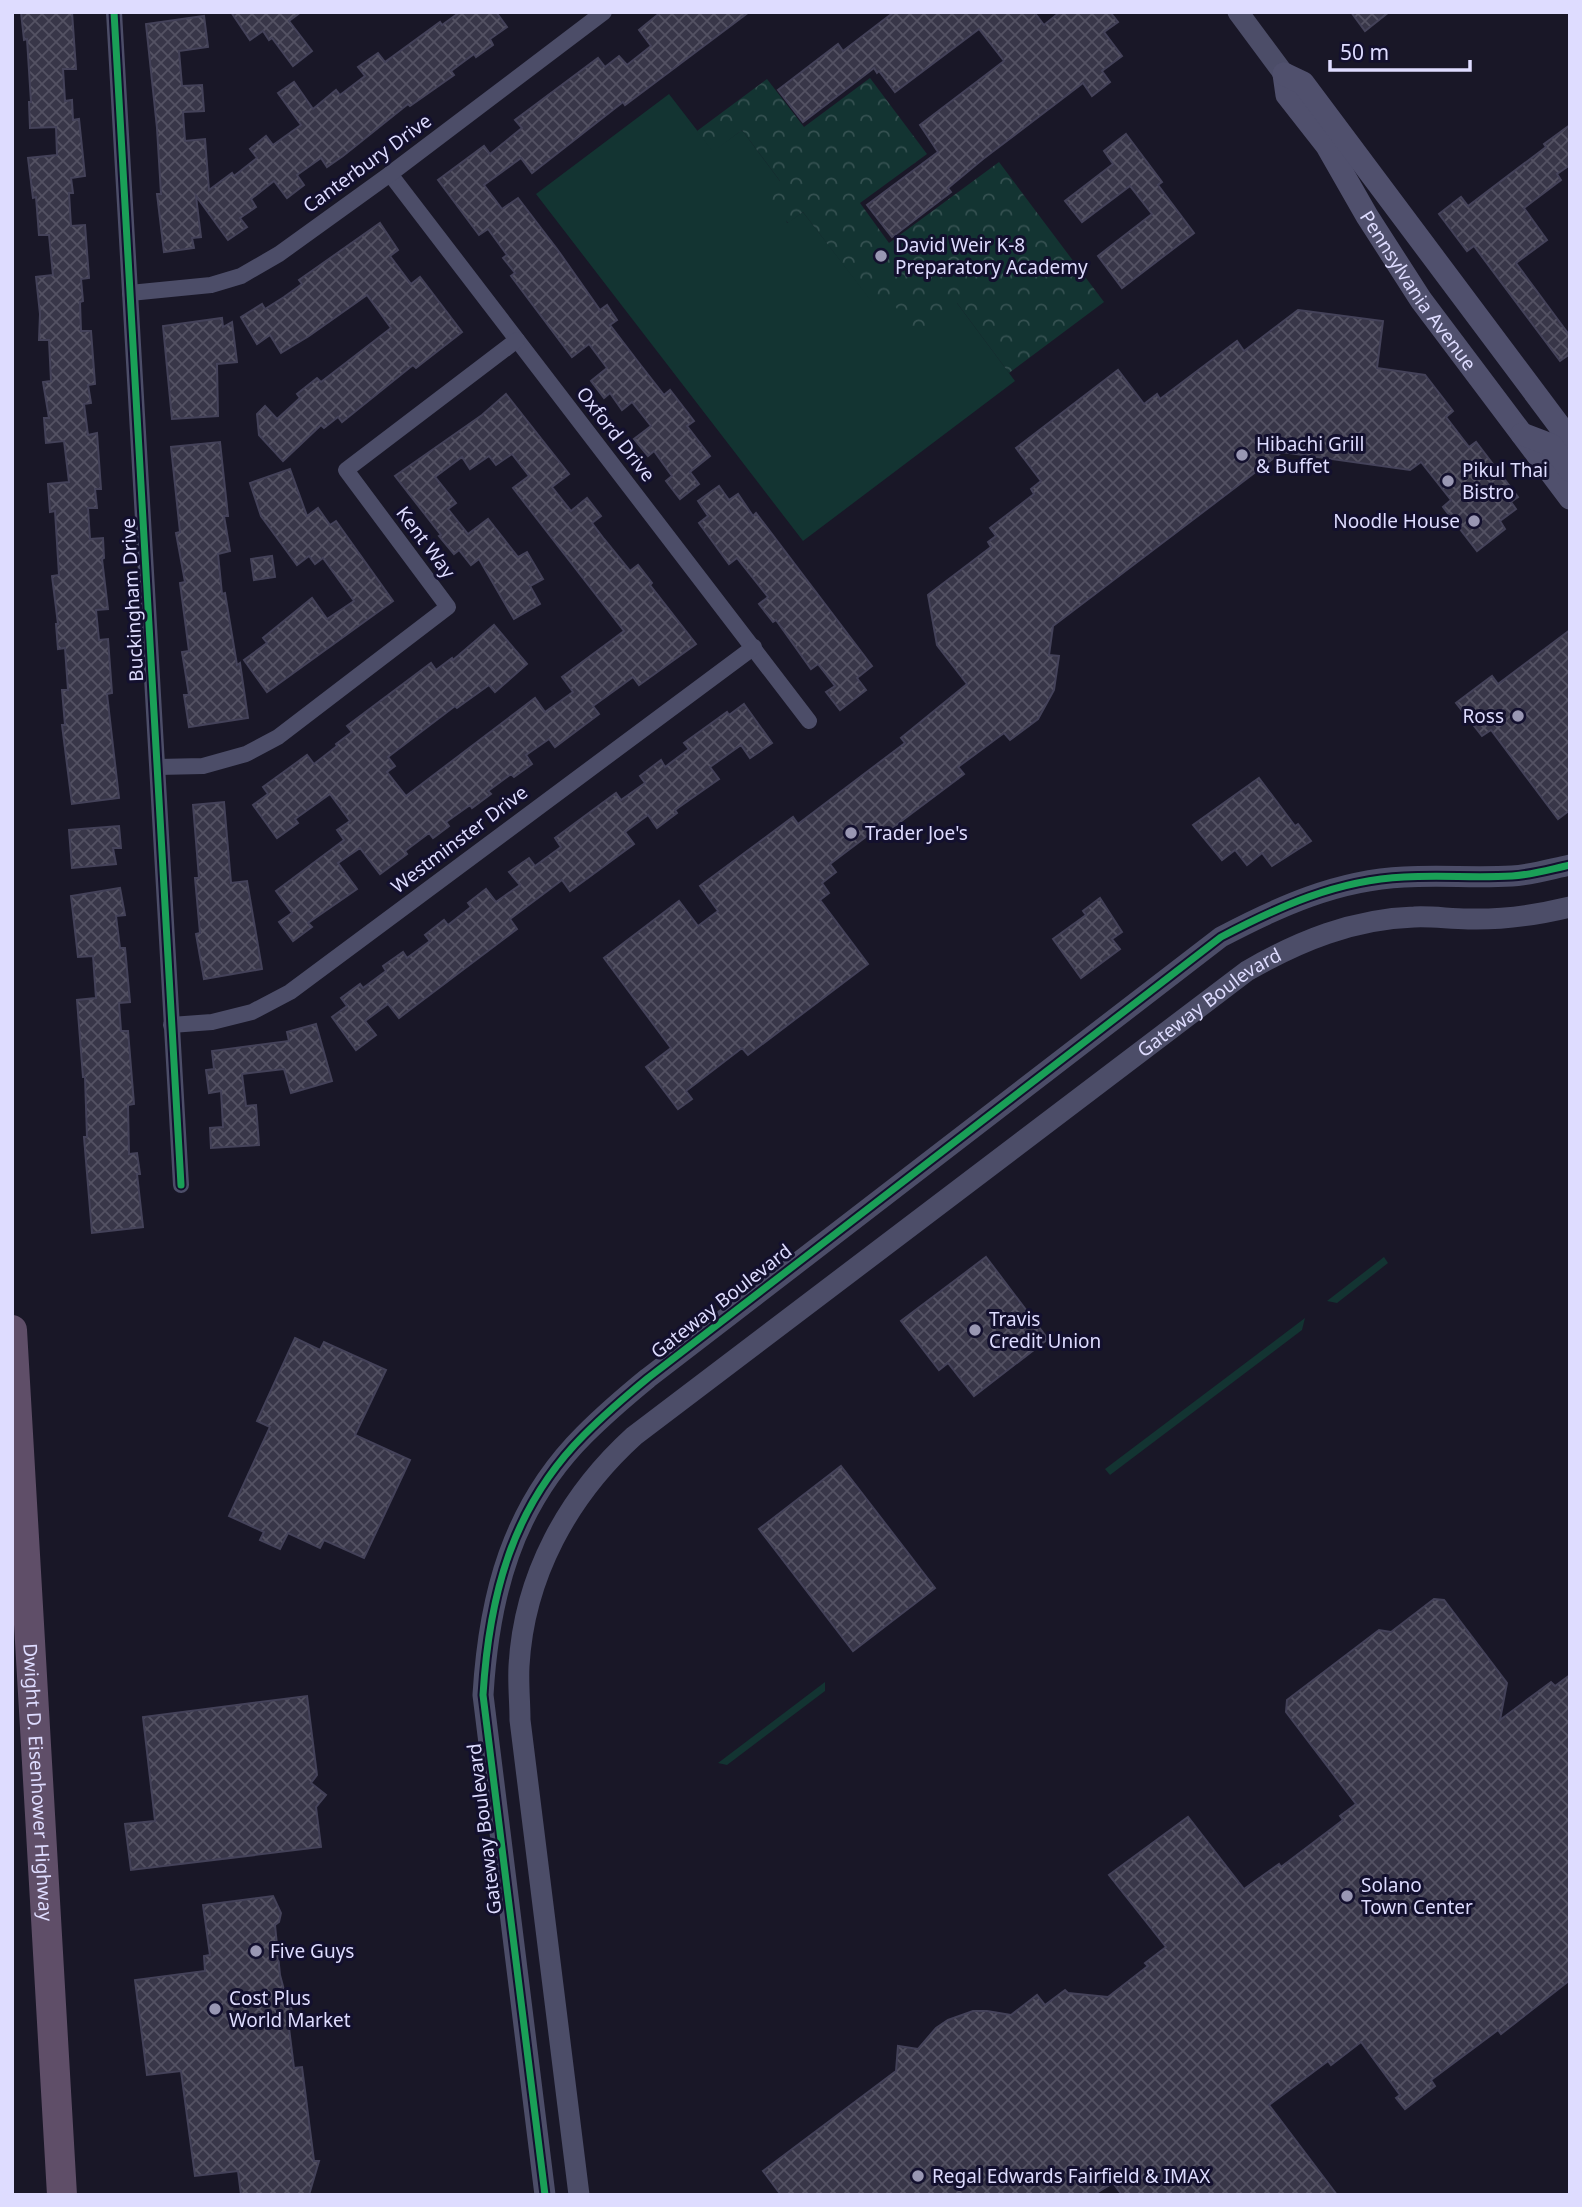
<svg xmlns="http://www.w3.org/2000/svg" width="1582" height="2207" viewBox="0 0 1582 2207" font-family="'Noto Sans',sans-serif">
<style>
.green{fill:#133432}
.park{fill:url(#park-crowns)}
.building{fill:url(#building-cross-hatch);stroke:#444259;stroke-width:2}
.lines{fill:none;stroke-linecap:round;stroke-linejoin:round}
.minor{stroke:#4c4d68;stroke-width:16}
.tertiary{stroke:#4c4d68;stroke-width:21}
.secondary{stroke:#50506d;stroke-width:23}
.motorway{stroke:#5f4e68;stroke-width:30}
.cycleway-casing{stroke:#13102e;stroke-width:11}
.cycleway{stroke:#1a9f57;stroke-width:7}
.poi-dot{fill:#9997b3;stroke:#13102e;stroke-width:2.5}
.labels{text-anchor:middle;stroke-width:6;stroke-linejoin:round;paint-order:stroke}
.street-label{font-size:19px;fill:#dedcff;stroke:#13102e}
.poi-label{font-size:19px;fill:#dedcff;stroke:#13102e;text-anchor:start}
</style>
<defs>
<pattern id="park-crowns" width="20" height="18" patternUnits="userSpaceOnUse" patternTransform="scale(1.75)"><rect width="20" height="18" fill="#133432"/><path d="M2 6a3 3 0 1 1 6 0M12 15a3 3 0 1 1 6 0" fill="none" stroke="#355151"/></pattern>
<pattern id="building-cross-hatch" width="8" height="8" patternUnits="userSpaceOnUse" patternTransform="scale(1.75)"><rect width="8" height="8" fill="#383648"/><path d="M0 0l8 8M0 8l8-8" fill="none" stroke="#545263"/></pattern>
</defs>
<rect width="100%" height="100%" fill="#191727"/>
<g class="green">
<path d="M669 94 713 151 742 130 780 181 787 223 803 212 874 304 886 295 957 303 1015 381 803 541 536 194Z"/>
<path d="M1384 1257 1388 1263 1337 1303 1327 1301Z"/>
<path d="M1305 1318 1302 1330 1110 1475 1105 1469Z"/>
<path d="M825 1682V1691L727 1765 718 1763Z"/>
</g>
<path class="park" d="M870 78 927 154 860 203 889 243 999 162 1104 302 1009 373 957 303 915 334 887 295 874 305 803 212 788 223 765 192 780 181 742 130 713 152 697 131 767 79 804 127Z"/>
<g class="building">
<path d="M21 12H72L76 69H63L65 101 72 100 73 120 79 119 85 176 71 178 73 193H69L71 226 85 225 89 278 81 279 83 301 80 302 81 331H91L95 384 88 385 91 403 84 404 88 435 97 433 101 489H95L97 508H88L90 539 103 538 104 558 102 559 108 609 96 610 99 640 108 639 112 693 107 694 119 798 72 804 62 725H65L62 690H68L65 648 58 649 56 624H58L52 576 59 575 55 511 50 512 48 484 69 482 64 441 46 443 44 418H49L43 382 51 381 49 340H39L40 314 36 277 53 275 49 235H39L36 197 33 198 28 158 57 155 56 127 30 128 29 102H31L27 39 24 40Z"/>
<path d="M231 12H301L289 21 312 51 293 66 272 38 269 40 263 31 250 40Z"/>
<path d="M460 12H496L507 27 490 39 493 45 476 57 474 54 451 71 454 75 410 106 408 104 343 156 327 167 321 158 297 175 304 185 287 198 274 181 251 199 256 207 240 218 247 227 228 240 196 196 201 237 192 238 194 248 164 252 157 194H161L157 128 146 24 204 16 208 47 179 51 182 86 202 85 204 111 183 112 185 141 205 139 209 190 232 173 234 176 257 158 250 149 266 136 273 145 301 125 278 93 294 82 313 109 336 90 340 95 365 76 358 67 378 53 385 62 440 22 442 25Z"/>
<path d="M661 12H749L625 105 623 102 532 173 521 158 484 185 502 209 518 198 557 249 600 310 607 305 617 320 610 325 639 363 664 395 670 390 694 421 687 426 710 456 690 472 699 484 680 499 666 481 672 476 654 451 648 456 634 439 651 426 632 402 622 410 610 393 604 398 591 381 607 368 589 344 572 357 511 276 515 273 503 258 507 255 488 229 479 235 438 180 484 146 490 154 522 128 515 120 598 58 605 67 619 56 627 65 651 46 639 30Z"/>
<path d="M894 12H1034L1044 25 1060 12H1110L1118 22 1104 32 1122 56 1102 71 1110 82 1092 96 1083 83 983 159 948 188 951 192 892 237 867 205 938 152 920 125 1004 61 979 29 895 92 879 71 877 73 874 68 803 122 778 90 838 44 843 51Z"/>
<path d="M1351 12H1389L1365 31Z"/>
<path d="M1570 125V165L1557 174 1561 180 1524 208 1547 240 1516 263 1570 336V354L1560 361 1474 246 1467 251 1439 214 1461 197 1468 206 1546 147 1544 144Z"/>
<path d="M1126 134 1162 182 1158 185 1194 233 1122 288 1098 256 1152 214 1130 186 1082 222 1065 201 1113 164 1104 151Z"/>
<path d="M380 223 398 250 390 256 411 284 420 277 462 332 416 368 413 365 342 422 338 417 324 428 321 425 283 461 259 435 257 414 265 406 277 419 300 398 297 394 317 378 321 382 391 328 367 295 309 336 281 353 270 335 257 344 241 317 262 304 265 309 284 297 302 284 299 280Z"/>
<path d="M1298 310 1383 321 1377 368 1425 375 1453 411 1446 417 1469 447 1476 442 1518 497 1511 502 1516 509 1500 521 1505 529 1477 551 1443 507 1451 500 1421 462 1410 470 1282 452 1053 626 1049 655 1059 656 1054 690 1038 719 1010 740 1004 733 958 767 964 774 884 834 879 827 830 864 836 872 822 883 829 893 820 900 868 964 748 1055 742 1048 686 1091 692 1099 678 1109 646 1067 671 1048 604 958 679 901 698 926 718 911 700 886 793 817 798 824 905 743 901 738 967 684 937 645 928 595 991 547 988 542 996 536 990 528 1034 494 1031 489 1041 481 1016 448 1118 370 1144 404 1157 394 1160 399 1237 341 1244 351Z"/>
<path d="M222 318 223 327 232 322 237 362 217 364 218 416 172 419 163 326Z"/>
<path d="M506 394 569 474 552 487 571 511 587 498 601 516 592 523 604 539 630 571 638 565 652 583 650 585 696 644 639 685 633 677 618 688 593 706 599 714 555 747 549 739 526 755 532 764 514 777 511 774 488 791 491 794 472 808 470 805 446 822 449 826 433 838 429 833 405 851 407 854 380 874 360 848 338 863 357 889 308 923 312 927 293 941 279 922 292 913 276 891 344 840 337 830 350 821 330 794 295 819 298 823 277 838 253 805 268 794 263 787 307 755 314 764 337 746 336 744 352 732 347 726 431 663 436 670 452 658 453 660 494 625 527 664 495 692 489 685 457 708 455 706 388 757 395 766 387 772 406 796 535 698 545 712 573 692 562 677 624 631 513 488 529 476 512 454 496 465 489 456 470 469 462 457 435 477 456 503 448 509 468 534 488 519 518 557 527 552 543 579 530 586 540 604 514 619 479 559 471 565 459 550 454 554 439 536 441 535 395 476 482 415Z"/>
<path d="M220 442 228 516H224L230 551 218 554 222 594 225 593 237 665 240 663 248 718 189 727 184 695H189L182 652 189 651 180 583 185 582 176 533 180 532 171 447Z"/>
<path d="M290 469 307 516 318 508 330 525 336 521 393 601 267 692 244 660 267 643 263 638 312 598 327 619 354 601 323 558 315 564 309 556 297 565 261 516 250 483Z"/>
<path d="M719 486 729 500 738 494 753 516 756 513 872 666 857 678 866 690 840 710 826 692 835 686 818 664 811 669 776 620 773 622 759 604 768 597 737 558 729 564 699 523 708 516 698 501Z"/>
<path d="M272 556 275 577 254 580 251 559Z"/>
<path d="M1570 630V810L1558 819 1491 730 1482 736 1456 703 1492 676 1498 684Z"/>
<path d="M744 704 772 743 750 758 741 745 710 767 719 779 675 810 677 813 657 828 648 815 625 832 634 844 570 891 562 880 510 919 517 929 399 1018 388 1004 365 1021 376 1035 356 1050 332 1017 347 1006 341 998 360 984 363 988 386 971 383 966 403 952 407 958 430 941 425 935 444 920 448 925 471 907 468 903 486 889 496 902 520 885 509 872 529 858 535 866 561 847 555 838 616 793 621 800 645 783 640 776 661 760 665 767 689 749 684 743 727 712 729 715Z"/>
<path d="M1259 778 1295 826 1298 824 1311 841 1272 866 1262 853 1247 865 1235 850 1222 860 1193 825Z"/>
<path d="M224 802 231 883 247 881 262 969 204 979 196 934 200 933 195 878H199L193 805Z"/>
<path d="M119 826 121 848H113L116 864 72 868 69 830Z"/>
<path d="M120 888 125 915 116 916 120 948H125L130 1002 119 1003 121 1031H128L134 1104 128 1105 129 1154 137 1153 140 1174H137L143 1227 92 1233 84 1137H87L85 1077H83L77 1000 96 998 93 956 78 957 71 896Z"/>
<path d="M1100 898 1122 932 1112 939 1120 949 1081 978 1053 939 1086 915 1083 911Z"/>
<path d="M316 1024 332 1081 291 1093 284 1069 242 1074 246 1106 256 1105 259 1145 211 1148 210 1128 223 1127 221 1091 209 1093 206 1070 214 1069 212 1051 289 1041 287 1032Z"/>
<path d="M986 1257 1048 1339 974 1396 948 1363 939 1370 901 1321Z"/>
<path d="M295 1338 320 1350 324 1342 386 1370 355 1435 410 1460 364 1558 324 1540 320 1548 288 1533 280 1549 260 1540 264 1532 229 1516 270 1427 257 1421Z"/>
<path d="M841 1466 935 1588 853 1651 759 1529Z"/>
<path d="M1434 1599 1444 1600 1507 1683 1500 1720 1551 1682 1555 1686 1570 1675V1980L1501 2034 1498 2030 1431 2080 1435 2086 1405 2109 1396 2098 1400 2095 1361 2042 1331 2065 1328 2061 1269 2105 1337 2195H1122L1113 2183 1093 2195H781L763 2171 896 2071 898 2046 918 2049 936 2028 948 2020 973 2011H987L1011 2015 1037 1995 1045 2005 1065 1990 1068 1993 1108 1997 1148 1966 1145 1963 1166 1947 1109 1875 1188 1817 1244 1889 1279 1864 1281 1867 1343 1820 1340 1816 1356 1804 1286 1712 1287 1700 1379 1630 1391 1632Z"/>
<path d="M307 1696 317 1775 311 1783 326 1795 316 1807 321 1847 131 1870 125 1824 155 1821 143 1717Z"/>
<path d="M273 1896 281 1913 279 1922 275 1925 280 1975 284 1990H289L294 2028H289L294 2068 302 2067 314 2161H319L309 2195H241L238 2171 195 2176 181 2071 147 2075 135 1980 205 1971 204 1956 210 1955 203 1905Z"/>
</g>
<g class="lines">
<g class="minor">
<path d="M114 12 181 1185"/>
<path d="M390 174 809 721"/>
<path d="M130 293 211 285 241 276 279 254 390 174 604 12"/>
<path d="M158 767 203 766 246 754 278 737 448 607 346 470 517 340"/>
<path d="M171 1025 212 1022 252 1012 290 992 754 647"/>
</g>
<g class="tertiary">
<path d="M1238 12 1284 74"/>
<path d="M545 2195 483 1695C489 1596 512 1507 584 1435 604 1415 626 1396 648 1378L1221 937C1278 907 1337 880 1404 877 1440 875 1476 878 1512 876 1531 875 1551 869 1570 865"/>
<path id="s1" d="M579 2195 520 1720C520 1702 518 1684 519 1666 524 1576 568 1496 634 1436L1247 971C1299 941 1353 919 1414 917 1432 916 1450 919 1468 919 1503 920 1537 915 1570 907"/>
</g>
<g class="secondary">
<path id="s2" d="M1284 74 1287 95 1327 146 1367 216 1421 300 1570 498"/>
<path d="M1284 74 1303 83 1570 440"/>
<path d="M1522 434 1551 445 1570 470"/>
</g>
<path class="motorway" id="s3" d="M12 1330 62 2195"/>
<defs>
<g id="cycleway">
<path d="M114 12 181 1185"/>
<path d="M545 2195 483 1695C489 1596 512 1507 584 1435 604 1415 626 1396 648 1378L1221 937C1278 907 1337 880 1404 877 1440 875 1476 878 1512 876 1531 875 1551 869 1570 865"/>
</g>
</defs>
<use href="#cycleway" class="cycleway-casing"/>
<use href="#cycleway" class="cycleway"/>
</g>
<g class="poi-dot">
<circle cx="881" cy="256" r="7"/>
<circle cx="1242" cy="455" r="7"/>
<circle cx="1448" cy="481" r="7"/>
<circle cx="1474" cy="521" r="7"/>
<circle cx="1518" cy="716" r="7"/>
<circle cx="851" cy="833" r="7"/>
<circle cx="975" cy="1330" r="7"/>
<circle cx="1347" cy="1896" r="7"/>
<circle cx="256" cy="1951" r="7"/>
<circle cx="215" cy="2009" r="7"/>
<circle cx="918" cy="2176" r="7"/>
</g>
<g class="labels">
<g class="street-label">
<text transform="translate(367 163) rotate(-36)" y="7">Canterbury Drive</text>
<text dy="7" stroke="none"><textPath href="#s2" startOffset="257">Pennsylvania Avenue</textPath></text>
<text transform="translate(616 434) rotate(52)" y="7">Oxford Drive</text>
<text transform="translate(426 542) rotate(53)" y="7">Kent Way</text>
<text transform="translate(132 600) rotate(-93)" y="7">Buckingham Drive</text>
<text transform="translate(459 839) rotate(-37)" y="7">Westminster Drive</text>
<text dy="7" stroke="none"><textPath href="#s1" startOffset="1517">Gateway Boulevard</textPath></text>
<text transform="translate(721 1301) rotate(-38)" y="7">Gateway Boulevard</text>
<text dy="7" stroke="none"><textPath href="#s3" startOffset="453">Dwight D. Eisenhower Highway</textPath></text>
<text transform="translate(484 1829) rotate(-97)" y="7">Gateway Boulevard</text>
</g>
<g class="poi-label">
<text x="895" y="252">David Weir K-8<tspan x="895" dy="22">Preparatory Academy</tspan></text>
<text x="1256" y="451">Hibachi Grill<tspan x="1256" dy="22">&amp; Buffet</tspan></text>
<text x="1462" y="477">Pikul Thai<tspan x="1462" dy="22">Bistro</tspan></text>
<text x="1460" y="528" text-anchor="end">Noodle House</text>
<text x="1504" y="723" text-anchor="end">Ross</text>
<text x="865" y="840">Trader Joe's</text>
<text x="989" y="1326">Travis<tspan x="989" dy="22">Credit Union</tspan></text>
<text x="1361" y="1892">Solano<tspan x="1361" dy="22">Town Center</tspan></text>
<text x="270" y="1958">Five Guys</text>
<text x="229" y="2005">Cost Plus<tspan x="229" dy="22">World Market</tspan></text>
<text x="932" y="2183">Regal Edwards Fairfield &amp; IMAX</text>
</g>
</g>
<rect width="1582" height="2207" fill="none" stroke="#dedcff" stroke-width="28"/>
<path d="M1330 60v10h140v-10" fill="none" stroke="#dedcff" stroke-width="3.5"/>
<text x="1340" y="60" font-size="21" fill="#dedcff" stroke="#13102e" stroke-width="5" paint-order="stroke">50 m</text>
</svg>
